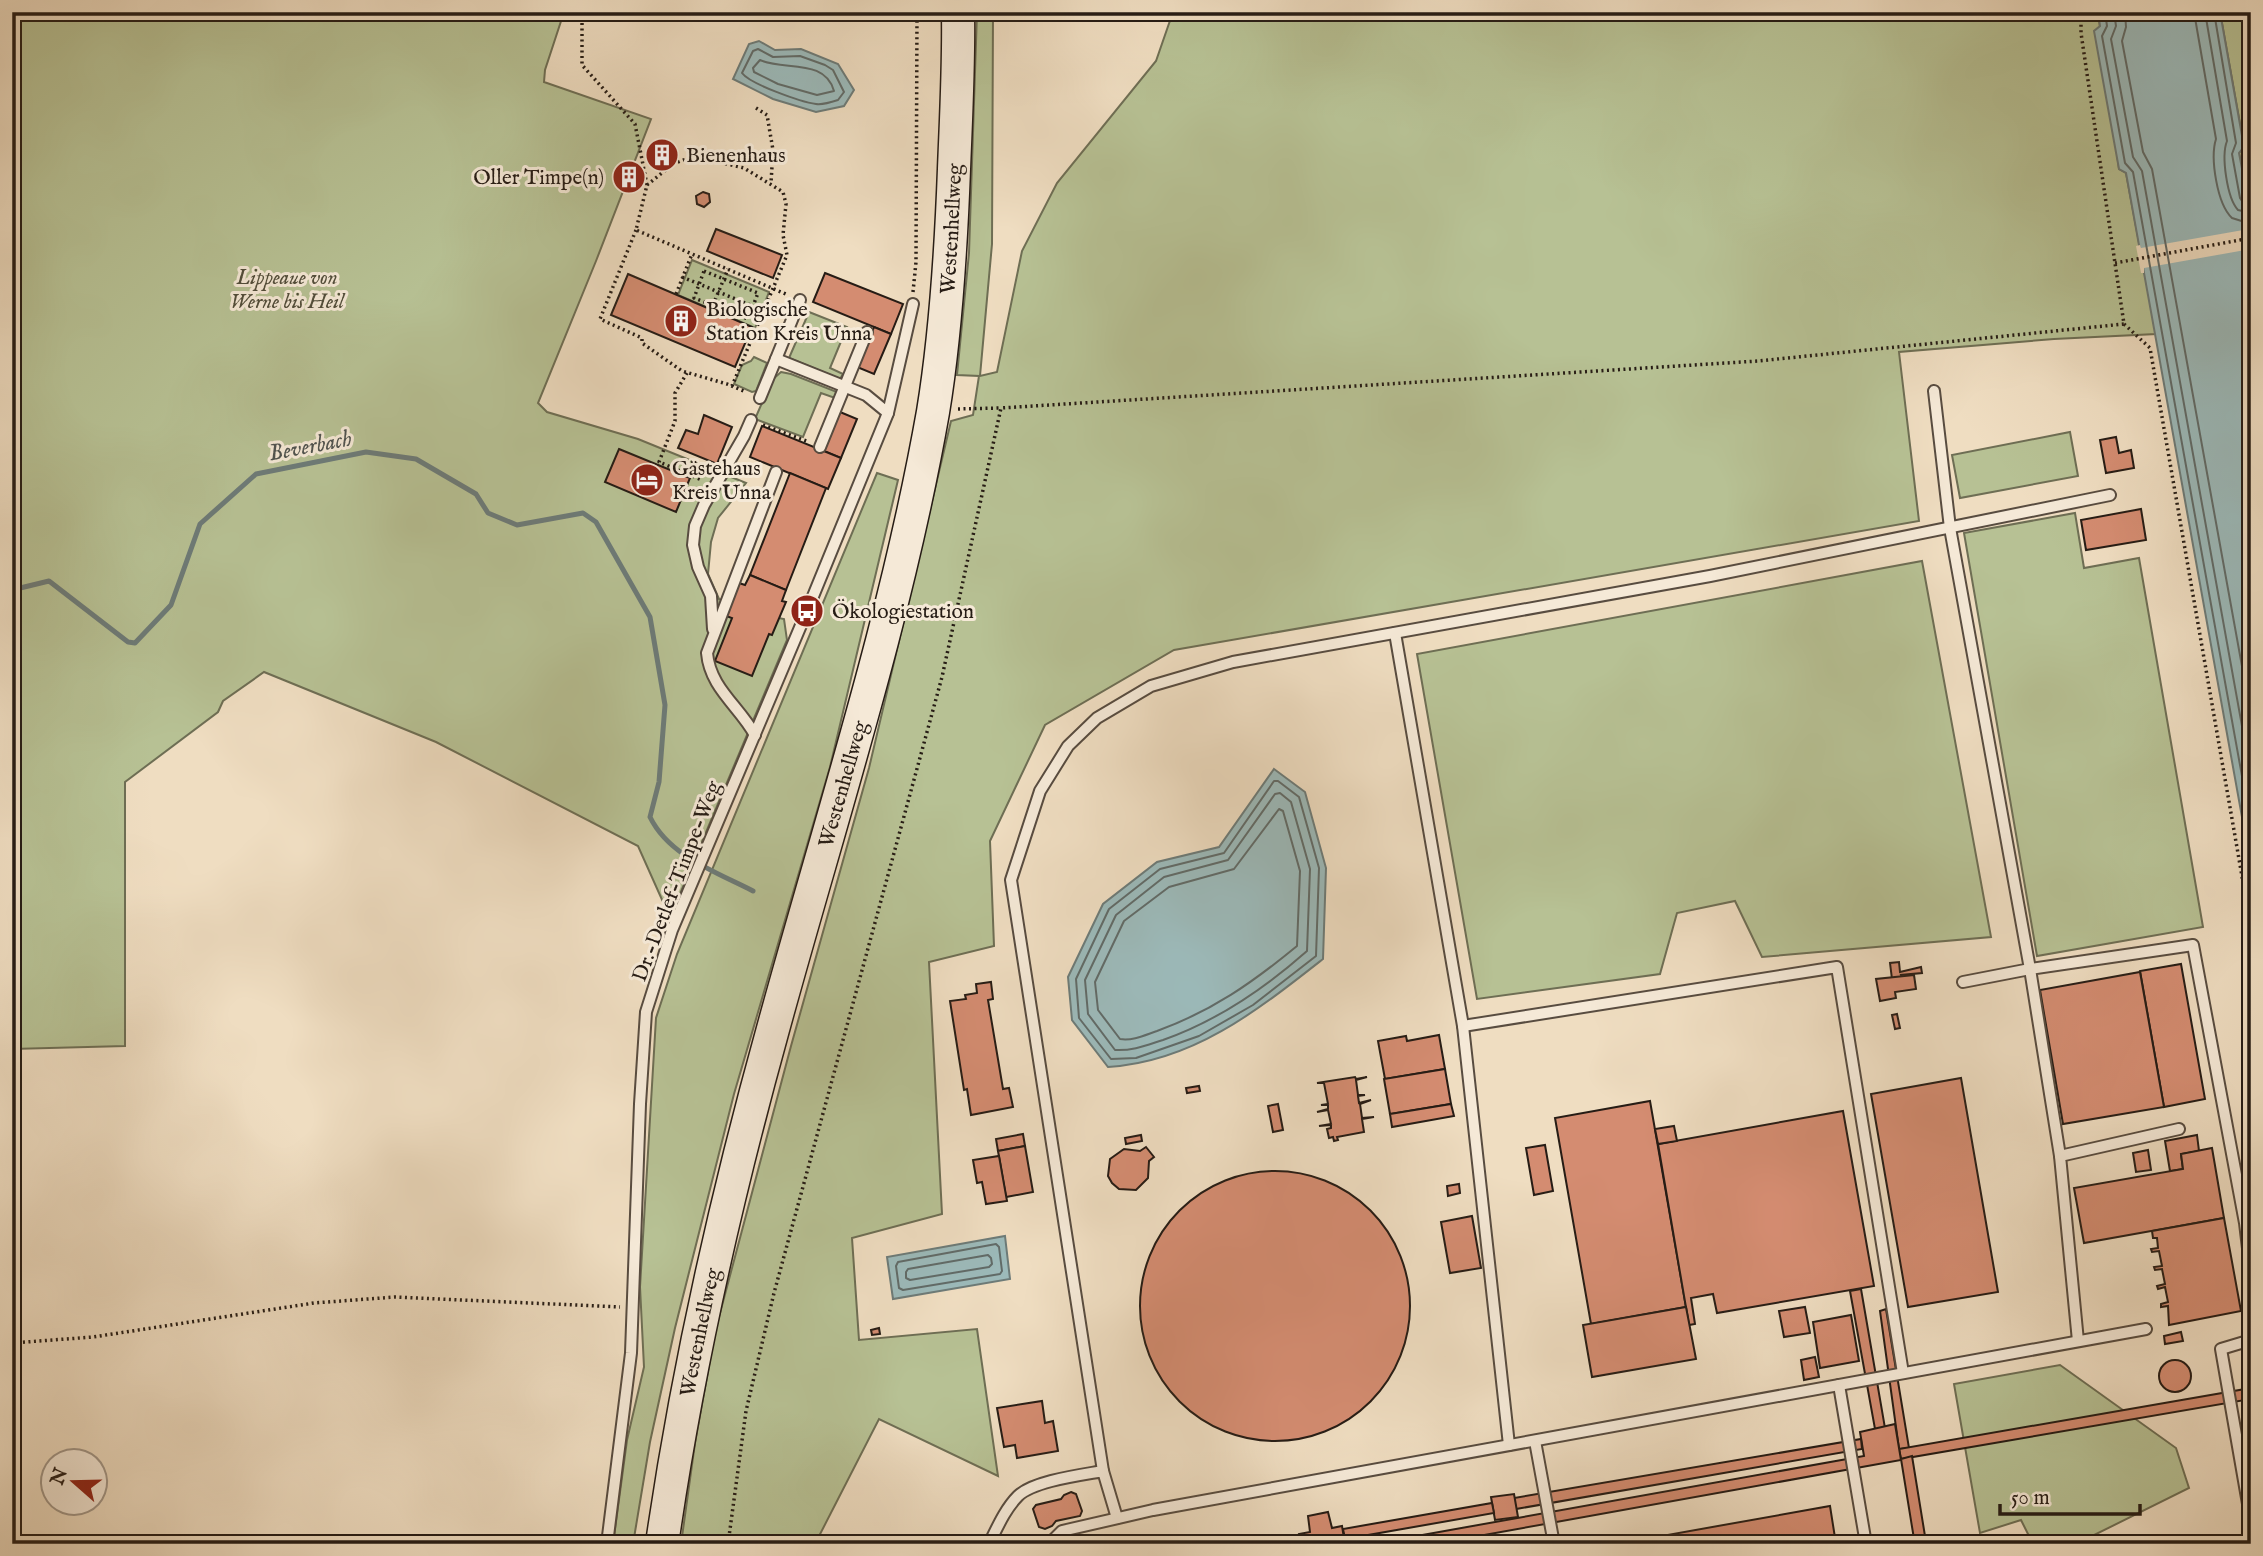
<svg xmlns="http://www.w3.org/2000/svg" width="2263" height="1556" viewBox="0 0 2263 1556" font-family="'IM FELL English',serif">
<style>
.green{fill:#b7c194;stroke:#6e6e54;stroke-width:2}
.water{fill:#9cbaba;stroke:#6d7b78;stroke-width:2}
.pier{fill:#efddc1}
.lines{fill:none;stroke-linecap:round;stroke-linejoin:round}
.shore{stroke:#616b68;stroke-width:2}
.stream{stroke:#6d7b78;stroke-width:5}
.building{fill:#d48c71;stroke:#261c15;stroke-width:2}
.service-casing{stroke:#584c40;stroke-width:14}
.secondary-casing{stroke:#261c15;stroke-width:35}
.path{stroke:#261c15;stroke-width:3.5;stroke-dasharray:2 3.5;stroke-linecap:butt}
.service{stroke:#f5e9d7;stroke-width:10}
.secondary{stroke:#f5e9d7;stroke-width:32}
.labels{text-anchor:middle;stroke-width:6;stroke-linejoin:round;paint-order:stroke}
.poi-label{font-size:21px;fill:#261c15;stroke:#f5e9d7;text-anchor:start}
.street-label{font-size:21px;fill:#261c15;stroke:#f5e9d7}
.park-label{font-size:21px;font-style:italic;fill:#524e3b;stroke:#f5e9d7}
.water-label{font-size:23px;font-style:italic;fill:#4f534f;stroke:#f5e9d7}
</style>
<rect width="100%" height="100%" fill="#efddc1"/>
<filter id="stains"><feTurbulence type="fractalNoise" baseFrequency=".00286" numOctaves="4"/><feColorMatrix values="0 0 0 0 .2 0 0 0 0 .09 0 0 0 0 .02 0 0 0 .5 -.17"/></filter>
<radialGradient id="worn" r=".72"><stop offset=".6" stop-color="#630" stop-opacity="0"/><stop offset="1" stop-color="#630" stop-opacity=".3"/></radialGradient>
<g class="green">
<path d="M12 12H564L545 70 544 82 651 119 596 261 538 403 547 412 638 439 746 483 718 518 711 542 708 574 719 599 747 612 784 619 787 640 672 913 663 902 638 846 436 742 264 672 223 701 218 712 125 782V1046L12 1049Z"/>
<path d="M977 12H993L992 244 980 376 997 372 1022 251 1057 183 1156 61 1173 12H2098L2119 169 2126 173 2156 334 2054 339 1899 352 1919 521 1174 650 1045 725 990 841 994 946 929 962 942 1214 852 1238 859 1340 977 1329 998 1476 879 1419 815 1544H681L695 1443 715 1332 791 1046 869 768 951 421 973 415 979 376 957 375 969 253Z"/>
<path d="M2220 12H2251V215L2239 153 2244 146Z"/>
<path d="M692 260 769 292 755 328 678 295Z"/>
<path d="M809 312 847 327 830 368 843 374 840 379 789 358Z"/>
<path d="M754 357 767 363 756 391 752 392 734 384 742 365 751 361Z"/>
<path d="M781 372 791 374 837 392 835 398 821 393 803 437 755 419 772 380Z"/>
<path d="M2070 432 2078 476 1960 498 1952 455Z"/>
<path d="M877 473 898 480 830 767 734 1094 675 1328 650 1442 633 1544H613L627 1440 644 1367 640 1287 656 1018 677 954Z"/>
<path d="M2075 513 2084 568 2139 558 2203 927 2037 956 1964 533Z"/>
<path d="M1922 561 1991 937 1762 957 1735 901 1677 913 1660 974 1477 999 1417 654Z"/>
<path d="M2060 1365 2176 1448 2189 1488 2076 1544H2033L2021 1520 1980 1533 1954 1384Z"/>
</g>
<g class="water">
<path d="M2098 12H2220L2244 147 2239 153 2251 215V867L2126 173 2119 169 2094 31 2100 26Z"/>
<path d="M759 41 775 50 801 49 838 64 854 90 844 106 816 112 773 99 733 79 749 44Z"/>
<path d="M1274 769 1305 792 1326 868 1323 959C1258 1010 1193 1062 1108 1067L1072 1020 1068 977 1103 904 1157 862 1219 847Z"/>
<path d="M1005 1236 1010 1279 893 1299 887 1257Z"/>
</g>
<path class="pier" d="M2251 224V249L2144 268V273H2141L2136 246 2140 245 2141 248 2249 229Z"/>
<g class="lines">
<g class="shore">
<path d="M2105 12 2107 26 2102 36 2125 163 2133 172 2251 826"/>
<path d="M2114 12 2116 26 2111 39 2133 157 2142 171 2251 776"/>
<path d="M2125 12 2126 27 2122 41 2143 152 2152 169 2251 716"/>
<path d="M2194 12 2216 139C2210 158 2217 204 2232 218L2251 224"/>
<path d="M2205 12 2227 141C2221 156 2227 198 2238 210L2251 213"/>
<path d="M2214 12 2236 143 2232 154 2240 198 2244 204 2251 205"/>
<path d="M758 49 773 57 800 56 825 65 833 70 844 92 838 100C832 102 823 105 816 104 801 102 750 84 742 73L753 51Z"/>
<path d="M760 60C784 71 825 58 834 91L817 95 778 84 754 72 753 68Z"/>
<path d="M1274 781H1278L1299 797 1319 868 1316 956 1253 1005 1199 1036 1136 1058 1111 1059 1079 1018 1076 979 1109 909 1160 869 1224 853Z"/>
<path d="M1280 793 1291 802 1310 869 1307 951C1264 989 1217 1021 1163 1040 1147 1045 1133 1051 1115 1050L1088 1014 1085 980 1116 915 1164 877 1228 860 1275 794Z"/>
<path d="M1279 809 1283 811 1300 871 1297 946C1252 983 1212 1011 1157 1031 1145 1035 1133 1041 1120 1039L1098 1010 1095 982 1124 921 1169 887 1234 869Z"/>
<path d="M996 1244 999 1247 1002 1271 1000 1274 903 1290 899 1288 896 1266 898 1262Z"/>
<path d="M988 1255 991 1258 992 1264 989 1267 910 1280 906 1278V1272L908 1269Z"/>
</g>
<path class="stream" d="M12 590 49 581 128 642 135 643 171 605 200 524 256 474 366 452 416 459 476 494 488 513 517 525 583 513 596 522 650 617 665 705 659 782 650 817C669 856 716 872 753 891"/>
</g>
<g class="building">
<path d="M657 143 673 150 665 166 650 159Z"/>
<path d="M630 169 638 180 629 186 621 175Z"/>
<path d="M703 192 709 194 710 202 704 207 697 204 696 196Z"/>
<path d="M716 229 782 255 773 278 707 251Z"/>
<path d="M825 273 903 304 891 334 813 302Z"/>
<path d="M628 274 752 327 735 367 611 315Z"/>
<path d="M874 327 891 334 874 374 857 367Z"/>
<path d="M840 412 857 419 841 458 824 451Z"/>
<path d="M704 415 732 427 717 464 678 448 686 430 698 434Z"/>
<path d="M762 426 841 458 828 489 750 457Z"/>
<path d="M2116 437 2119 453 2131 450 2134 468 2106 473 2100 440Z"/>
<path d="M619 449 690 478 676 512 605 482Z"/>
<path d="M790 473 826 488 786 590 750 575Z"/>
<path d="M2141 509 2146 540 2086 550 2081 520Z"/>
<path d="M750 575 786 590 782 601 786 602 772 635 769 634 752 676 715 661 732 618 726 616 739 583 745 585Z"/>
<path d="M1899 962 1900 972 1921 967 1922 973 1901 975 1902 978 1892 979 1890 963Z"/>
<path d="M2181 964 2205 1099 2164 1107 2140 971Z"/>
<path d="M2140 972 2164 1107 2063 1124 2040 990Z"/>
<path d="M1914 975 1916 989 1895 992 1896 998 1880 1001 1876 979Z"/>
<path d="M991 982 993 999 988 1000 1003 1089 1009 1088 1013 1107 971 1115 967 1089 964 1090 950 1001 966 999 965 995 977 993 976 984Z"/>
<path d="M1897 1014 1900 1028 1895 1029 1892 1015Z"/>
<path d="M1439 1035 1445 1069 1385 1079 1378 1041 1406 1036 1407 1041Z"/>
<path d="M1445 1069 1451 1104 1390 1114 1384 1079Z"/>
<path d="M1355 1077 1356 1079 1367 1077 1356 1080 1358 1095H1365L1358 1096 1359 1103 1371 1100 1360 1104 1362 1118 1374 1117 1362 1119 1364 1132 1337 1137 1338 1140 1334 1141 1333 1137 1329 1138 1327 1129 1331 1128V1125L1319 1126 1331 1124 1328 1110 1317 1112 1328 1109V1105H1321L1328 1104 1324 1083H1317Z"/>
<path d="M1961 1078 1998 1292 1908 1307 1871 1094Z"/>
<path d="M1199 1086 1200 1091 1187 1093 1186 1088Z"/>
<path d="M1650 1101 1686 1307 1591 1324 1555 1118Z"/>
<path d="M1278 1104 1283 1130 1273 1132 1268 1106Z"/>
<path d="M1451 1104 1454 1116 1392 1127 1390 1114Z"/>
<path d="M1843 1111 1874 1286 1717 1313 1713 1294 1691 1298 1695 1324 1689 1325 1658 1144Z"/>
<path d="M1674 1126 1677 1141 1658 1144 1655 1129Z"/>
<path d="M1023 1134 1025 1146 998 1151 996 1139Z"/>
<path d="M1141 1135 1142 1141 1126 1144 1125 1138Z"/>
<path d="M2197 1135 2199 1151 2181 1154 2183 1169 2170 1171 2165 1141Z"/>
<path d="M1545 1145 1553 1191 1534 1195 1526 1148Z"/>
<path d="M1025 1146 1033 1192 1006 1197 998 1151Z"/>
<path d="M1146 1147 1154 1157 1149 1161 1148 1178 1136 1190 1119 1189 1112 1183 1108 1176 1110 1159 1124 1149 1140 1151Z"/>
<path d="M2212 1148 2224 1218 2084 1243 2074 1188 2183 1169 2181 1154Z"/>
<path d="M2148 1150 2151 1170 2136 1172 2133 1153Z"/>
<path d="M999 1156 1007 1201 986 1204 982 1182 977 1183 973 1160Z"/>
<circle cx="1275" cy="1306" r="135"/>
<path d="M1459 1184 1460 1193 1448 1196 1447 1186Z"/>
<path d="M1472 1216 1481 1268 1450 1273 1441 1222Z"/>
<path d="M2224 1218 2241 1311 2169 1325 2168 1306 2161 1307V1304L2168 1302 2165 1287 2158 1289 2157 1286 2165 1284 2162 1269 2155 1270 2154 1267 2162 1266 2159 1251 2152 1252 2151 1249 2158 1248 2157 1238H2153L2152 1231Z"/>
<path d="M1861 1289 1885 1428 1875 1429 1850 1291Z"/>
<path d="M1686 1307 1696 1359 1592 1377 1583 1325Z"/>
<path d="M1805 1307 1810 1333 1784 1337 1779 1311Z"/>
<path d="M1886 1309 1909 1448 1899 1449 1880 1311Z"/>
<path d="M1851 1315 1859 1361 1820 1368 1813 1322Z"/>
<path d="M879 1328 880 1334 872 1335 871 1330Z"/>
<path d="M2181 1332 2183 1341 2165 1344 2164 1336Z"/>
<path d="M1815 1357 1819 1377 1804 1380 1801 1360Z"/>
<circle cx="2175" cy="1376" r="16"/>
<path d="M2251 1388V1399L1901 1459 1899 1449Z"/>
<path d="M1042 1401 1045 1423 1053 1421 1058 1451 1017 1458 1015 1445 1004 1447 997 1408Z"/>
<path d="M1895 1424 1901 1460 1434 1544H1372L1864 1456 1860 1432Z"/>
<path d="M1861 1439 1862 1449 1516 1509 1514 1498Z"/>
<path d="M1912 1456 1925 1536H1919L1914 1539 1901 1459Z"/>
<path d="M1071 1492 1076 1494 1082 1511 1080 1516 1056 1521 1052 1526 1045 1529 1039 1527 1033 1509 1036 1505 1061 1499 1064 1495Z"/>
<path d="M1514 1494 1518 1517 1495 1520 1491 1497Z"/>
<path d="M1492 1503 1494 1513 1345 1539 1343 1529Z"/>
<path d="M1830 1506 1836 1544H1652L1645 1539Z"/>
<path d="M1328 1512 1332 1528 1342 1526 1345 1544H1301L1299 1534 1310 1532 1308 1516Z"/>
<path d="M1922 1535 1928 1537 1931 1544H1913L1917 1537Z"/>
<path d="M2001 1536 2004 1544H1993L1995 1543 1993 1539Z"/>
</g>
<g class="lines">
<defs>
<g id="service">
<path d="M776 359 800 300"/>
<path d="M1934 391 1950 528 2030 969 1963 982"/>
<path d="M760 398 776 359 866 395 888 413"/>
<path d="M820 447 867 332"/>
<path d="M713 629 711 596 698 567 693 545 695 526 704 505 744 436 751 420"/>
<path d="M1395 633 1463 1026"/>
<path d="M755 735C739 706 710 688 707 653L776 472"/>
<path d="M2060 1156 2030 969 2193 945 2245 1223 2251 1274"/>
<path d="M2251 1340 2221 1349 2251 1521"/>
<path d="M2078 1341 2060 1156 2179 1129"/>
<path d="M1839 1385 1866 1544"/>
<path d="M1535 1441 1554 1544"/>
<path d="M1509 1445 1463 1026 1837 967 1903 1373"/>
<path d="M1103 1471 1011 880 1040 791 1068 746 1097 718 1151 686 1233 662 1710 576 2110 495"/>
<path d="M607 1544 631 1353 640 1104 646 1012 672 930 807 611 888 413 913 304"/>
<path d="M989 1544C997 1528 1005 1509 1018 1496 1033 1481 1081 1475 1103 1471L1117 1518"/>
<path d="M1049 1544 1062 1531 1153 1510 2146 1329"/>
</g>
<g id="secondary">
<path id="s1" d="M662 1544C687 1370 726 1198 773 1029 829 824 896 622 933 412 946 333 951 250 954 169 956 117 959 65 958 12"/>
</g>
</defs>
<use href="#service" class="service-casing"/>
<use href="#secondary" class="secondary-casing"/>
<g class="path">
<path d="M582 12V65L635 124 647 185 636 230 788 295"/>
<path d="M756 108 767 115 773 150 771 183"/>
<path d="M647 185 673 164 694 156 744 168 783 192 786 204 783 235 787 255 732 386"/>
<path d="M636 230 600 319 642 338V343L682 371 727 384 746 392"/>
<path d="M2115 263 2251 238"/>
<path d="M704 271 758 293 748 319 694 298Z"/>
<path d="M682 277 760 309"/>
<path d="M913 292 916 262 917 12"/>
<path d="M676 294 692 254"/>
<path d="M713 305 728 269"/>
<path d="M2124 324 2150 348 2251 928"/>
<path d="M687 373 675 393V421L659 462 702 480"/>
<path d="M958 409 1001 408"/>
<path d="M763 425 809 442"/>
<path d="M12 1343 93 1337 314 1303 395 1297 620 1307"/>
<path d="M728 1544 746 1411 774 1293 942 677 1001 408 1758 361 2124 324 2081 33V12"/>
</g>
<use href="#service" class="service"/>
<use href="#secondary" class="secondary"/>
</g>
<defs>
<symbol id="building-disc" viewBox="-11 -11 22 22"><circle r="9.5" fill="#8f2418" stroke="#f5e9d7"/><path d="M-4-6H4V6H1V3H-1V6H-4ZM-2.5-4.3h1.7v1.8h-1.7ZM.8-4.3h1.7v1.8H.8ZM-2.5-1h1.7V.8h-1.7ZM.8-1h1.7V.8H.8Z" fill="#fff"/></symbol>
<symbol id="hotel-disc" viewBox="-11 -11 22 22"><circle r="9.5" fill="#8f2418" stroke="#f5e9d7"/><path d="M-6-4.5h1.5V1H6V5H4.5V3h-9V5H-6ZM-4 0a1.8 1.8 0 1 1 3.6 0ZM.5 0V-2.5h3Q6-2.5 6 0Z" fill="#fff"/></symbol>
<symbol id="bus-disc" viewBox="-11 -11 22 22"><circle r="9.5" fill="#8f2418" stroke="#f5e9d7"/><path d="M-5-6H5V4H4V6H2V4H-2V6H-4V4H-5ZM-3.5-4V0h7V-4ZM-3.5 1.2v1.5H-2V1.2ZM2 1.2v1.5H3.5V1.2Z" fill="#fff"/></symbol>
</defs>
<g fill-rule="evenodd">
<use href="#building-disc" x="643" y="136" width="38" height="38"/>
<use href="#building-disc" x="610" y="158" width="38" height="38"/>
<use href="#building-disc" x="662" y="302" width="38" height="38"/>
<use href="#hotel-disc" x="628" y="461" width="38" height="38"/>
<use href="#bus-disc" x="788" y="592" width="38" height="38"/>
</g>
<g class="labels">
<g class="poi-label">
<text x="686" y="162">Bienenhaus</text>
<text x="604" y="184" text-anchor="end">Oller Timpe(n)</text>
<text x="706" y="316">Biologische<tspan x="706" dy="24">Station Kreis Unna</tspan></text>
<text x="672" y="475">Gästehaus<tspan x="672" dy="24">Kreis Unna</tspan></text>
<text x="832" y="618">Ökologiestation</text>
</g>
<g class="street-label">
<text dy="7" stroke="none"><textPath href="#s1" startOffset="1349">Westenhellweg</textPath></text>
<text dy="7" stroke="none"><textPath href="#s1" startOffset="782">Westenhellweg</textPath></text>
<text transform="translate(676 881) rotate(-69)" y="7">Dr.-Detlef-Timpe-Weg</text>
<text dy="7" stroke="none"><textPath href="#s1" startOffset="215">Westenhellweg</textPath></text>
</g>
<g class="park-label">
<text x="287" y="284">Lippeaue von<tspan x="287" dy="24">Werne bis Heil</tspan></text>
</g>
<g class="water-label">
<text transform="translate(310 445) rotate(-11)" y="8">Beverbach</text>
</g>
</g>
<rect width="2263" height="1556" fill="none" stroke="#efddc1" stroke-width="42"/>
<rect x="14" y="14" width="2235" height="1528" fill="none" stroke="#261c15" stroke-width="3.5"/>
<rect x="21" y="21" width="2221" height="1514" fill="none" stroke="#261c15" stroke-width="2"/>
<g transform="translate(74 1482) rotate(290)"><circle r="33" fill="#f5e9d7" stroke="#a29789" stroke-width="2"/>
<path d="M0-5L12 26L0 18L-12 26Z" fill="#8f2418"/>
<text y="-10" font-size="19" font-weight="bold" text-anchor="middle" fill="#261c15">N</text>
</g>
<path d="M2000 1504v10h140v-10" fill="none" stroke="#261c15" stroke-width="3.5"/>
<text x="2011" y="1504" font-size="21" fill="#261c15" stroke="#f5e9d7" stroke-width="5" paint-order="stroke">50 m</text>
<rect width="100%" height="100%" filter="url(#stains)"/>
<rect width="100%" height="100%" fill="url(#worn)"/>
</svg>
